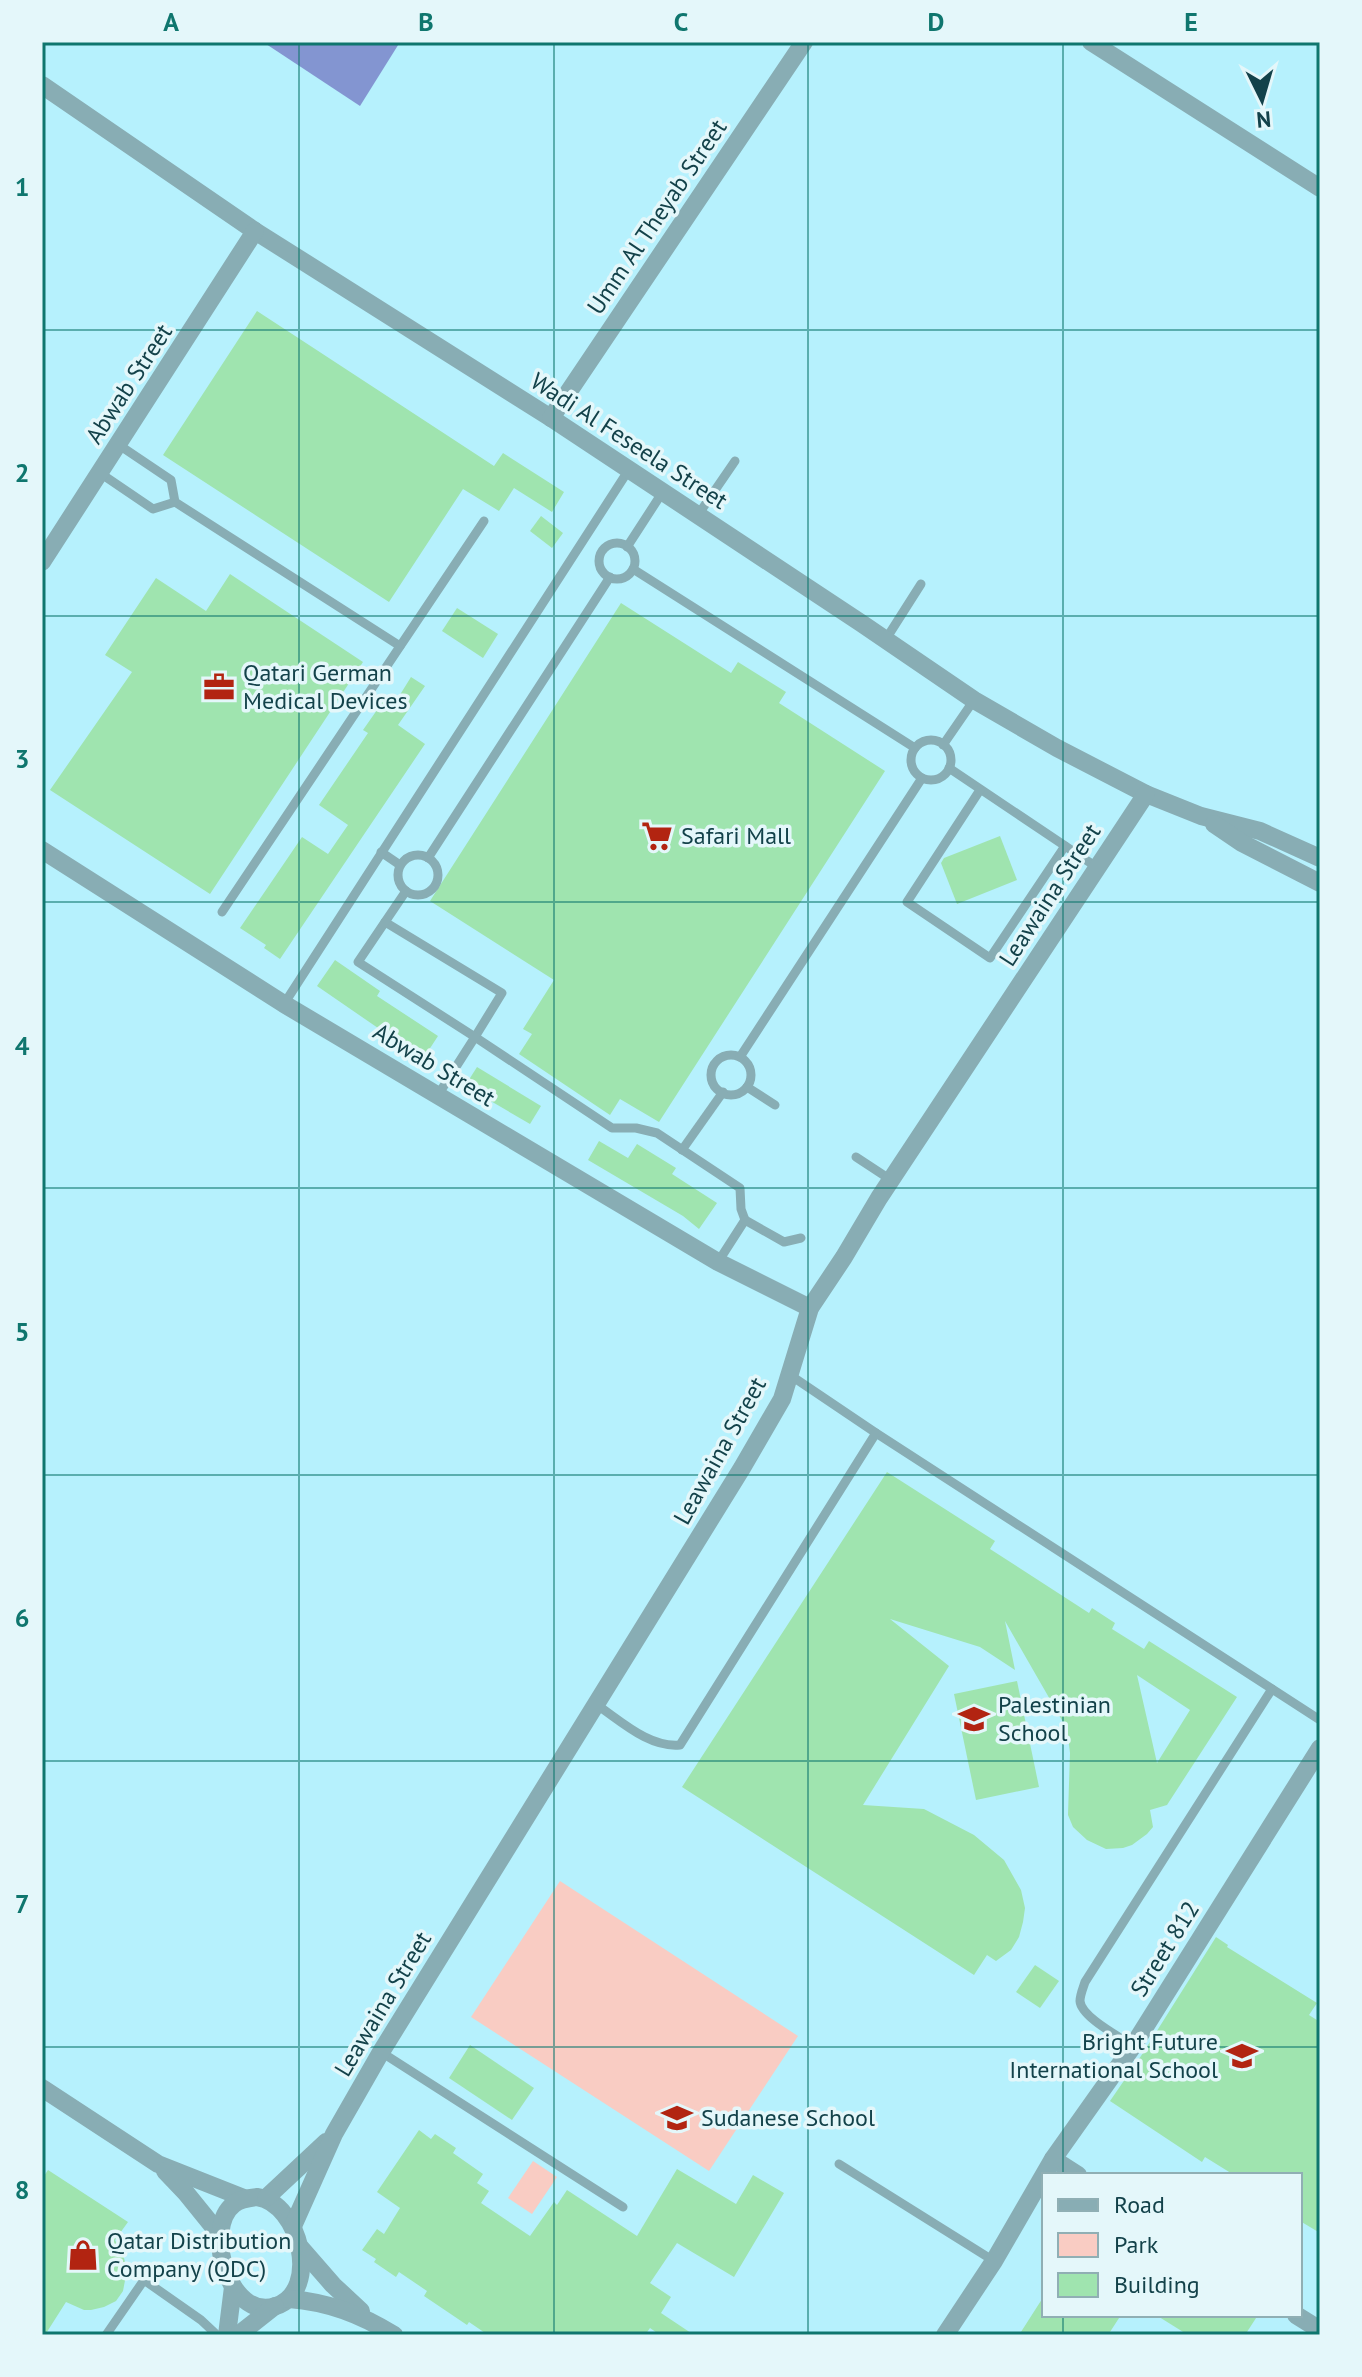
<svg xmlns="http://www.w3.org/2000/svg" width="1362" height="2377" viewBox="0 0 1362 2377" font-family="'PT Sans',sans-serif">
<style>
.green{fill:#f9ccc3}
.water{fill:#8395d1}
.building{fill:#9fe4af;fill-rule:evenodd}
.lines{fill:none;stroke-linecap:round;stroke-linejoin:round}
.service{stroke:#88adb4;stroke-width:9}
.minor{stroke:#88adb4;stroke-width:18}
.grid{fill:none;stroke:#0f766e;stroke-width:2;stroke-opacity:0.55}
.labels{text-anchor:middle;stroke-width:7;stroke-linejoin:round;paint-order:stroke}
.street-label{font-size:24px;fill:#13424a;stroke:#e4f7fa}
.poi-label{font-size:24px;fill:#13424a;stroke:#e4f7fa;text-anchor:start}
.neatline{fill:none;stroke:#0f766e;stroke-width:3}
.grid-label{font-size:26px;text-anchor:middle;font-weight:bold;fill:#0f766e}
</style>
<rect width="100%" height="100%" fill="#b6f1fd"/>
<g class="green">
<path d="M560 1881 798 2036 709 2171 471 2017Z"/>
<path d="M533 2161 557 2177 532 2214 508 2198Z"/>
</g>
<path class="water" d="M263 42H400L360 106Z"/>
<g class="building">
<path d="M257 311 494 466 503 453 564 492 552 512 514 488 499 511 463 489 389 602 163 455Z"/>
<path d="M541 516 563 533 552 548 530 531Z"/>
<path d="M230 574 363 662 210 894 50 790 132 672 105 655 156 578 206 611Z"/>
<path d="M621 603 731 673 738 662 786 692 779 703 885 771 659 1122 620 1099 610 1115 519 1054 532 1034 523 1029 554 980 430 901Z"/>
<path d="M457 608 498 634 483 658 442 631Z"/>
<path d="M411 677 425 686 398 725 425 744 280 959 264 948 266 945 240 928 302 837 328 854 348 825 319 805 368 733 363 730 384 700 393 706Z"/>
<path d="M1000 836 1017 880 957 904 941 863 944 858Z"/>
<path d="M335 960 380 991 377 996 438 1036 423 1059 317 986Z"/>
<path d="M477 1067 541 1106 530 1124 465 1086Z"/>
<path d="M599 1141 628 1158 637 1144 676 1168 672 1174 717 1203 699 1229 683 1216 588 1160Z"/>
<path d="M887 1472 995 1541 990 1549 1089 1613 1092 1608 1115 1623 1112 1629 1144 1649 1149 1641 1237 1697 1167 1805 1150 1810 1153 1827 1147 1834 1132 1845 1123 1848 1106 1849 1087 1840 1073 1827 1068 1815 1070 1753 1068 1737 1063 1722 1005 1621 1015 1670 980 1647 890 1619 949 1666 863 1805 924 1809 974 1835 1004 1860 1021 1890 1025 1908 1023 1922 1019 1937 1011 1950 996 1961 987 1955 974 1975 682 1787ZM1137 1675 1190 1710 1157 1763Z"/>
<path d="M1017 1681 1039 1787 976 1800 954 1694Z"/>
<path d="M1216 1937 1228 1945 1227 1947 1317 2003 1309 2015 1320 2022V2233L1300 2221V2175H1234L1205 2157 1202 2162 1110 2101 1143 2053Z"/>
<path d="M1035 1965 1059 1981 1040 2008 1016 1992Z"/>
<path d="M470 2045 534 2088 512 2120 449 2078Z"/>
<path d="M419 2130 431 2139 435 2134 456 2148 453 2153 483 2174 477 2183 489 2191 481 2203 530 2236 554 2202 557 2205 567 2190 637 2236 677 2169 736 2204 753 2175 784 2193 734 2277 677 2243 650 2283 671 2297 661 2313 694 2335H660L650 2328 645 2335H488L469 2322 467 2325 424 2296 427 2291 399 2272 396 2277 374 2262 376 2259 362 2250 377 2229 384 2234 400 2208 377 2192Z"/>
<path d="M48 2170 128 2222 115 2240 124 2258 127 2270 123 2291 116 2301 104 2307 91 2310H84L66 2302 45 2335H42V2179Z"/>
<path d="M1044 2296V2315H1121L1108 2335H1019Z"/>
<path d="M1156 2315H1258L1245 2335H1188Z"/>
</g>
<g class="lines">
<g class="service">
<path d="M119 445 171 480 175 502 400 646"/>
<path d="M100 473 153 509 175 502"/>
<path d="M698 515 735 461"/>
<circle cx="617" cy="561" r="18"/>
<path d="M627 547 662 493"/>
<path d="M633 569 915 748"/>
<path d="M886 639 921 584"/>
<circle cx="931" cy="760" r="20"/>
<path d="M943 745 974 700"/>
<path d="M949 768 1098 868"/>
<path d="M980 790 907 902 990 958 1065 846"/>
<path d="M381 852 400 865"/>
<circle cx="418" cy="875" r="20"/>
<path d="M428 858 610 577"/>
<path d="M406 891 385 922 502 993 475 1037 612 1128H636L657 1133 740 1188 741 1209 745 1220 718 1262"/>
<path d="M222 912 484 521"/>
<path d="M385 922 358 962 475 1037 438 1095"/>
<path d="M284 1004 628 471"/>
<circle cx="731" cy="1075" r="20"/>
<path d="M740 1057 922 778"/>
<path d="M747 1087 775 1105"/>
<path d="M682 1150 723 1092"/>
<path d="M856 1157 891 1180"/>
<path d="M745 1220 784 1242 801 1238"/>
<path d="M790 1375 876 1433 1320 1720"/>
<path d="M597 1705C621 1721 649 1748 680 1745L876 1433"/>
<path d="M1133 2046C1120 2037 1081 2017 1080 2001 1080 1995 1083 1988 1085 1982L1272 1689"/>
<path d="M381 2052 623 2207"/>
<path d="M839 2164 994 2261"/>
<path d="M106 2335 144 2280 201 2320 217 2335"/>
</g>
<g class="minor">
<path d="M1091 42 1320 188"/>
<path d="M42 85 255 231 551 418 861 623 974 700 1057 748 1146 794 1201 816 1260 831 1320 858"/>
<path d="M551 418 804 42"/>
<path d="M42 562 255 231"/>
<path d="M1214 824 1242 843 1320 883"/>
<path d="M42 850 284 1004 718 1262 810 1308"/>
<path d="M42 2088 158 2164 244 2198"/>
<path d="M1053 2159 1078 2175"/>
<path d="M165 2171 186 2193 220 2235"/>
<path d="M257 2197C300 2203 321 2291 276 2306 229 2322 202 2228 234 2204 240 2199 249 2198 257 2197Z"/>
<path d="M266 2198 326 2142"/>
<path d="M293 2226 334 2134 381 2052 742 1468 782 1399 810 1308 844 1257 879 1198 1146 794"/>
<path d="M299 2246 333 2285 361 2311"/>
<path d="M289 2299C328 2302 360 2314 394 2335"/>
<path d="M1296 2315 1320 2330"/>
<path d="M227 2335 233 2287"/>
<path d="M238 2335 275 2306"/>
<path d="M945 2335 994 2261 1053 2159 1133 2046 1320 1748"/>
</g>
</g>
<path class="grid" d="M299 42V2335M554 42V2335M808 42V2335M1063 42V2175M42 330H1320M42 616H1320M42 902H1320M42 1188H1320M42 1475H1320M42 1761H1320M42 2047H1320M1063 2315V2335"/>
<defs>
<symbol id="office-bare" viewBox="-9 -9 18 18"><path d="M-6-3h4V-5.5h4V-3h4V5H-6ZM-1-4.5V-3h2v-1.5ZM-6 0V1H6V0Z" fill="#b22411" stroke="#e4f7fa" stroke-width="2.5" paint-order="stroke"/></symbol>
<symbol id="supermarket-bare" viewBox="-9 -9 18 18"><path d="M-6-5.5h2.5l.6 2H6L4.5 2H-2.5L-4.4-4H-6ZM-1.5 3.2a1.3 1.3 0 1 0 .1 0ZM3 3.2a1.3 1.3 0 1 0 .1 0Z" fill="#b22411" stroke="#e4f7fa" stroke-width="2.5" paint-order="stroke"/></symbol>
<symbol id="school-bare" viewBox="-9 -9 18 18"><path d="M0-5L7-2L0 1L-7-2ZM-4 1L0 2.5L4 1V4Q0 6-4 4Z" fill="#b22411" stroke="#e4f7fa" stroke-width="2.5" paint-order="stroke"/></symbol>
<symbol id="shop-bare" viewBox="-9 -9 18 18"><path d="M-5-2.5h2.3a2.7 3.5 0 0 1 5.4 0H5L5.5 6h-11ZM-1.5-2.5h3a1.5 2.3 0 0 0-3 0Z" fill="#b22411" stroke="#e4f7fa" stroke-width="2.5" paint-order="stroke"/></symbol>
</defs>
<g fill-rule="evenodd">
<use href="#office-bare" x="197" y="665" width="44" height="44"/>
<use href="#supermarket-bare" x="635" y="814" width="44" height="44"/>
<use href="#school-bare" x="952" y="1697" width="44" height="44"/>
<use href="#school-bare" x="1220" y="2034" width="44" height="44"/>
<use href="#school-bare" x="655" y="2096" width="44" height="44"/>
<use href="#shop-bare" x="61" y="2233" width="44" height="44"/>
</g>
<g class="labels">
<g class="street-label">
<text transform="translate(657 217) rotate(-56)" y="8">Umm Al Theyab Street</text>
<text transform="translate(129 384) rotate(-57)" y="8">Abwab Street</text>
<text transform="translate(629 441) rotate(33)" y="8">Wadi Al Feseela Street</text>
<text transform="translate(1050 895) rotate(-57)" y="8">Leawaina Street</text>
<text transform="translate(434 1065) rotate(31)" y="8">Abwab Street</text>
<text transform="translate(720 1451) rotate(-61)" y="8">Leawaina Street</text>
<text transform="translate(1165 1949) rotate(-58)" y="8">Street 812</text>
<text transform="translate(383 2004) rotate(-59)" y="8">Leawaina Street</text>
</g>
<g class="poi-label">
<text x="243" y="681">Qatari German<tspan x="243" dy="28">Medical Devices</tspan></text>
<text x="681" y="844">Safari Mall</text>
<text x="998" y="1713">Palestinian<tspan x="998" dy="28">School</tspan></text>
<text x="1218" y="2050" text-anchor="end">Bright Future<tspan x="1218" dy="28">International School</tspan></text>
<text x="701" y="2126">Sudanese School</text>
<text x="107" y="2249">Qatar Distribution<tspan x="107" dy="28">Company (QDC)</tspan></text>
</g>
</g>
<rect width="1362" height="2377" fill="none" stroke="#e4f7fa" stroke-width="88"/>
<rect x="1042" y="2173" width="260" height="144" fill="#e4f7fa" stroke="#90afb4" stroke-width="2"/>
<rect x="1058" y="2199" width="40" height="12" fill="#88adb4" stroke="#90afb4" stroke-width="2"/>
<text x="1114" y="2213" font-size="24" fill="#13424a">Road</text>
<rect x="1058" y="2233" width="40" height="24" fill="#f9ccc3" stroke="#90afb4" stroke-width="2"/>
<text x="1114" y="2253" font-size="24" fill="#13424a">Park</text>
<rect x="1058" y="2273" width="40" height="24" fill="#9fe4af" stroke="#90afb4" stroke-width="2"/>
<text x="1114" y="2293" font-size="24" fill="#13424a">Building</text>
<g transform="translate(1262 100) rotate(175)" stroke="#e4f7fa" stroke-width="6" paint-order="stroke">
<path d="M0-6L14 30L0 20L-14 30Z" fill="#13424a"/>
<text y="-12" font-size="22" font-weight="bold" text-anchor="middle" fill="#13424a">N</text>
</g>
<rect x="44" y="44" width="1274" height="2289" class="neatline"/>
<g class="grid-label">
<text x="171" y="31">A</text>
<text x="426" y="31">B</text>
<text x="681" y="31">C</text>
<text x="936" y="31">D</text>
<text x="1191" y="31">E</text>
<text x="22" y="196">1</text>
<text x="22" y="482">2</text>
<text x="22" y="768">3</text>
<text x="22" y="1055">4</text>
<text x="22" y="1341">5</text>
<text x="22" y="1627">6</text>
<text x="22" y="1913">7</text>
<text x="22" y="2199">8</text>
</g>
</svg>
